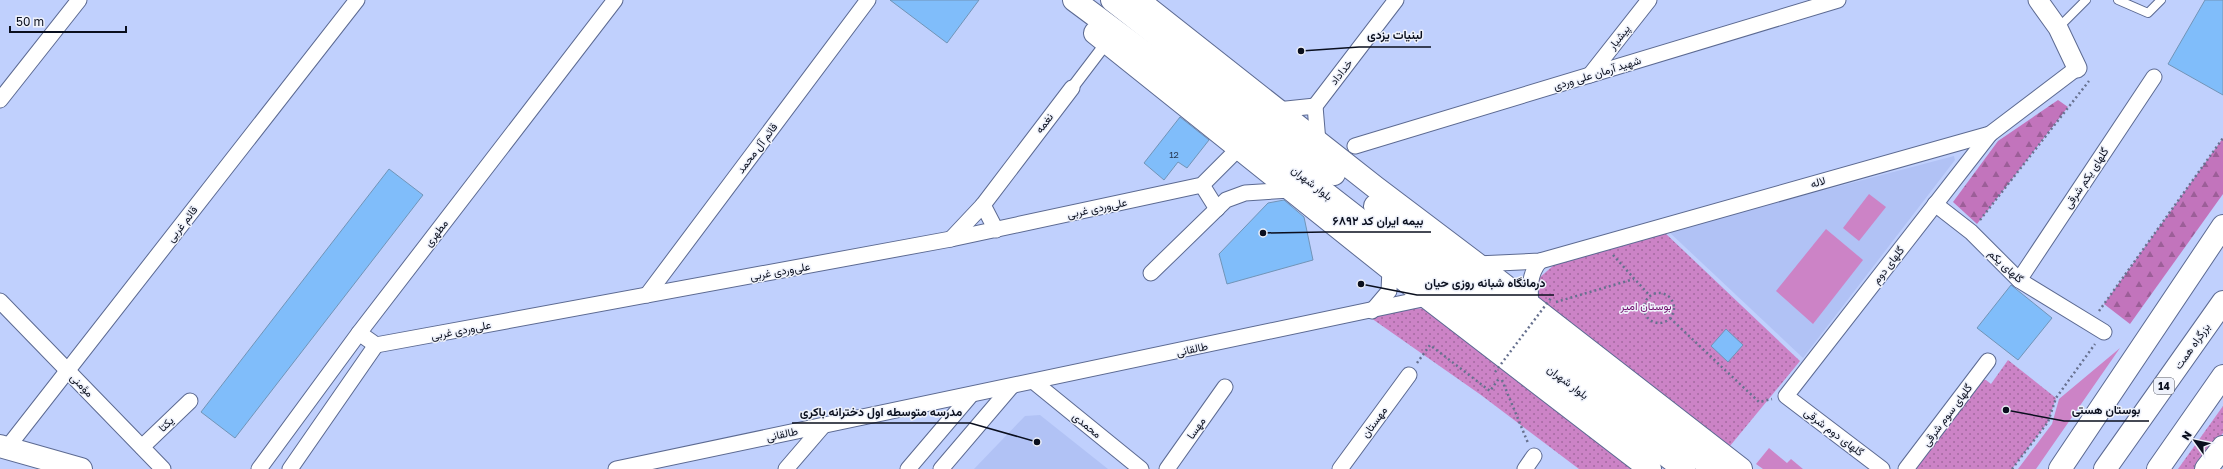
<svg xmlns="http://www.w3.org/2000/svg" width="2223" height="469" viewBox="0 0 2223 469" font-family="'Golos Text',Vazirmatn,sans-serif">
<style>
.built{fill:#b1c2f5}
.grass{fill:#cc83c6}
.forest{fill:url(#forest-firs)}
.park{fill:url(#park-dots)}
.building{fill:#80bdfa;stroke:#7194b7}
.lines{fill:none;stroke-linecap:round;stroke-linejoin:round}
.service-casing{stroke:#5c6a92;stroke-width:10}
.pedestrian-casing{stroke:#5c6a92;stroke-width:13}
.minor-casing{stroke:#5c6a92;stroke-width:17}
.tertiary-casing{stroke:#5c6a92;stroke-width:21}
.secondary-casing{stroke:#5c6a92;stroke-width:24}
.trunk-casing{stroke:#5c6a92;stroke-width:24}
.path{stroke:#67718f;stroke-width:2.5;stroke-dasharray:2 3;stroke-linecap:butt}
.service{stroke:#fff;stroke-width:8}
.pedestrian{stroke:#fff;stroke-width:11}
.minor{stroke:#fff;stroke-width:15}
.tertiary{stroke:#fff;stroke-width:19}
.secondary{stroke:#fff;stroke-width:22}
.trunk{stroke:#fff;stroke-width:22}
.path-bridge{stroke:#67718f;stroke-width:2.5;stroke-dasharray:2 3;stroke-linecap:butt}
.labels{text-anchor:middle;stroke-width:3;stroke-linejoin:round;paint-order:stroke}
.number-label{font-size:9px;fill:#283a55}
.shield{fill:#eff2fb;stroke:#4f5360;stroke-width:1}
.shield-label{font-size:10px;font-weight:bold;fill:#0a0f1e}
.street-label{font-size:11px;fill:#0a0f1e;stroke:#eff2fb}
.park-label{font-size:11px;fill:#6f0c6c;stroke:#eff2fb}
.leader{fill:none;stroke:#0a0f1e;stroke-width:1.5}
.callout-dot{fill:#0a0f1e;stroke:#eff2fb;stroke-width:1.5}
.callout-label{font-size:12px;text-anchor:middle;font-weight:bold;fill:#0a0f1e;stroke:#eff2fb;stroke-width:3;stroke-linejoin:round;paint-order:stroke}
</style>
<defs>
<pattern id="forest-firs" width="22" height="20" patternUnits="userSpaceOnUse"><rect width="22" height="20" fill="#c274bc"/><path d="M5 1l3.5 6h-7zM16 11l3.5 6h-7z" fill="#9c5e98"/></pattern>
<pattern id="park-dots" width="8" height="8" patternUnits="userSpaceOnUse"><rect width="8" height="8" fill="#cc83c6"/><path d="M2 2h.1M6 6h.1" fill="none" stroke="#a46aa0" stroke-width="1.8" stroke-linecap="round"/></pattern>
</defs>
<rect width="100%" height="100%" fill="#c0d0fd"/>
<g class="built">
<path d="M1954 156 1955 160 1803 358 1668 231Z"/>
<path d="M1040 415 1108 469H974L1025 416Z"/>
</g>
<g class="grass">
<path d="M1869 194 1886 207 1859 241 1843 228Z"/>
<path d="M1826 229 1863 260 1813 324 1776 291Z"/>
<path d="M2120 348 2036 469H2018L2052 424 2059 399Z"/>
<path d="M1769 448 1787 463 1791 459 1803 469H1763L1756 464Z"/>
</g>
<g class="forest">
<path d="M2058 100 2068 107 1977 224 1953 202 1998 141Z"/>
<path d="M2223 138V194L2130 324 2104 304Z"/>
</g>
<g class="park">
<path d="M1665 233 1800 361 1725 452 1535 297 1538 279 1555 264Z"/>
<path d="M1413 308 1432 309 1640 469H1579L1481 395 1371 318Z"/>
<path d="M2008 360 2056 398 2048 422 2012 469H1916L1982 380H1986L1991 384Z"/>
<path d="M2223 406V433L2195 469H2178Z"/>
</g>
<g class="building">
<path d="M890 0H979L947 43Z"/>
<path d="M2205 0H2223V95L2168 64Z"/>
<path d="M1180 117 1209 140 1187 168 1178 162 1164 180 1144 163Z"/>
<path d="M389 169 423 195 235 438 201 412Z"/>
<path d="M1284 200 1304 217 1313 260 1227 284 1219 254 1268 203Z"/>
<path d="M2011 285 2052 318 2018 360 1977 328Z"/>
<path d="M1726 329 1743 345 1728 362 1711 346Z"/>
</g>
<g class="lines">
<defs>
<g id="service">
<path d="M2118 0 2148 13 2161 0"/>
<path d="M2058 28 2086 0"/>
</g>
<path id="pedestrian" d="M1072 88 1107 42"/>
<g id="minor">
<path d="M1590 75 1649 0"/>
<path d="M0 100 79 0"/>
<path d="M1315 106 1396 0"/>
<path d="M1277 110 1315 106 1318 142"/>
<path d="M1355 146 1838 0"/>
<path d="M1202 185 1217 209"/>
<path d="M1935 204 1971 232 2019 280 2104 332"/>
<path d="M983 205 996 230"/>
<path d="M951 239 983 205 1072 88"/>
<path d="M1477 264 1540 261 1990 134 2077 68"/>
<path d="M1151 273 1226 200 1245 193 1290 190"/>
<path d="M2019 280 2154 77"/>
<path d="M647 295 868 0"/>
<path d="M0 301 163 469"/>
<path d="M1531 308C1530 290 1528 275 1540 261"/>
<path d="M1372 311 1389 291 1390 269"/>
<path d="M359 333 376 345 951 239 1202 185 1238 149"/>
<path d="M1034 382 1141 469"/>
<path d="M142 447 190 401"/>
<path d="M7 448 357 0"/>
<path d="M259 469 359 333 615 0"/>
<path d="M290 469 376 345"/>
<path d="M616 469 1427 298"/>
<path d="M786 469 823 426"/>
<path d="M908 469 971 395"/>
<path d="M941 469 1011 387"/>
<path d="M1167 469 1225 387"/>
<path d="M1340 469 1409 375"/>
<path d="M1525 469 1534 456"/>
<path d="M1882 469 1786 396 1990 134"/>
<path d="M1906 469 1988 361"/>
</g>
<path id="tertiary" d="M2038 0 2058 28 2077 68"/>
<g id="secondary">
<path d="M1074 0 1148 55 1518 343 1684 469"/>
<path d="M1112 0 1334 174"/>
<path d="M1138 0 1375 187 1477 264 1741 469"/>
<path d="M1095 33 1390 269 1650 469"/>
<path d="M1375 206 1523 324 1714 469"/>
<path d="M0 446 81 469"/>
</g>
<g id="trunk">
<path d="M2060 469 2223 226"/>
<path d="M2105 469 2223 302"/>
<path d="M2158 469 2223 376"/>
<path d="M2206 469 2223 447"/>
</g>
</defs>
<use href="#service" class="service-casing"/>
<use href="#pedestrian" class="pedestrian-casing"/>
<use href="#minor" class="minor-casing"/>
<use href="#tertiary" class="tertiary-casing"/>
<use href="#secondary" class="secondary-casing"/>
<use href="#trunk" class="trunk-casing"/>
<g class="path">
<path d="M1980 220 2089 81"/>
<path d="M1613 255 1650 296"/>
<circle cx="1659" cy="308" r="15"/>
<path d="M1556 302 1634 279"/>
<path d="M2099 311 2223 138"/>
<path d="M1670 318 1759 402 1772 399"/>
<path d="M1417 363 1430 345 1490 391 1500 377"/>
<path d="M1502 380 1528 443"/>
<path d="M2012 469 2048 422 2056 398 2095 344"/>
</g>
<use href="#service" class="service"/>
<use href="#pedestrian" class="pedestrian"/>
<use href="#minor" class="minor"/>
<use href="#tertiary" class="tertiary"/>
<use href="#secondary" class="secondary"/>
<use href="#trunk" class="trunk"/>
<path class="path-bridge" d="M1495 372 1551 298"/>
</g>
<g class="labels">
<g class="number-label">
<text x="1174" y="158">12</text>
</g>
<rect class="shield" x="2154" y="378" width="20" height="16" rx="3"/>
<g class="shield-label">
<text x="2164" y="390">14</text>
</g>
<g class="street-label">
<text transform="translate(1619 37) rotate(-52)" y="4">پیشیار</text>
<text transform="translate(1341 72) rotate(-52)" y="4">خداداد</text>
<text transform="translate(1597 73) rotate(-17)" y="4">شهید آرمان علی وردی</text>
<text transform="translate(1044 123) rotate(-53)" y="4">نغمه</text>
<text transform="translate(757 148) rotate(-53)" y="4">قائم آل محمد</text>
<text transform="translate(2086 178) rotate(-56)" y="4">گلهای یکم شرقی</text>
<text transform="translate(1818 182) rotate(-16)" y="4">لاله</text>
<text transform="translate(1312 183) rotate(38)" y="4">بلوار شهران</text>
<text transform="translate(1097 208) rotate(-12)" y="4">علی‌وردی غربی</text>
<text transform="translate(182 224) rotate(-52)" y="4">قائم غربی</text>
<text transform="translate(436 233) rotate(-52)" y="4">مطهری</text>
<text transform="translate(1888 265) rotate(-52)" y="4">گلهای دوم</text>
<text transform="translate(2006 266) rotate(43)" y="4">گلهای یکم</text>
<text transform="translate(780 271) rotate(-10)" y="4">علی‌وردی غربی</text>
<text transform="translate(461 330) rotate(-11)" y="4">علی‌وردی غربی</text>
<text transform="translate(2192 346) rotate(-55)" y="4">بزرگراه همت</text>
<text transform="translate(1192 349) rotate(-12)" y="4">طالقانی</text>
<text transform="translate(1568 382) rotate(37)" y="4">بلوار شهران</text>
<text transform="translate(82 385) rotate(46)" y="4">مؤمنی</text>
<text transform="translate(1947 415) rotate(-53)" y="4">گلهای سوم شرقی</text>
<text transform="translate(1374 422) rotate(-54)" y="4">مهستان</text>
<text transform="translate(166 424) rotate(-44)" y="4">یکتا</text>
<text transform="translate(1087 425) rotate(39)" y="4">محمدی</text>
<text transform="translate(1196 428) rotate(-55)" y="4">مهسا</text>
<text transform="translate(1834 432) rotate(37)" y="4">گلهای دوم شرقی</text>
<text transform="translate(782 434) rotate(-12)" y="4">طالقانی</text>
</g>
<g class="park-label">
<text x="1646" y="310">بوستان امیر</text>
</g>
</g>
<path class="leader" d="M1301 51L1359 47H1431M1263 233L1325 232H1431M1361 284L1417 295H1554M2006 410L2064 421H2149M1037 442L970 423H792"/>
<g class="callout-dot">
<circle cx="1301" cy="51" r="4"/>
<circle cx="1263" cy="233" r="4"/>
<circle cx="1361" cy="284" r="4"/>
<circle cx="2006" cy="410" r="4"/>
<circle cx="1037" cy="442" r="4"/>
</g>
<g class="callout-label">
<text x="1395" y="39">لبنیات یزدی</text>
<text x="1378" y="225">بیمه ایران کد ۶۸۹۲</text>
<text x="1485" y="287">درمانگاه شبانه روزی حیان</text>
<text x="2106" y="414">بوستان هستی</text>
<text x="881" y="416">مدرسه متوسطه اول دخترانه باکری</text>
</g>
<g transform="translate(2195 441) rotate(303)" stroke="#eff2fb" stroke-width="3" paint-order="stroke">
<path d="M0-3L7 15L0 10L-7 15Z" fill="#0a0f1e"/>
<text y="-6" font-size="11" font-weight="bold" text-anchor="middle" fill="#0a0f1e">N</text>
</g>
<path d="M10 26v6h116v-6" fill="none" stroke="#0a0f1e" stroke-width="2"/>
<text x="16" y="26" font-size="12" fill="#0a0f1e" stroke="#eff2fb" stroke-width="3" paint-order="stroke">50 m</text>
</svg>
